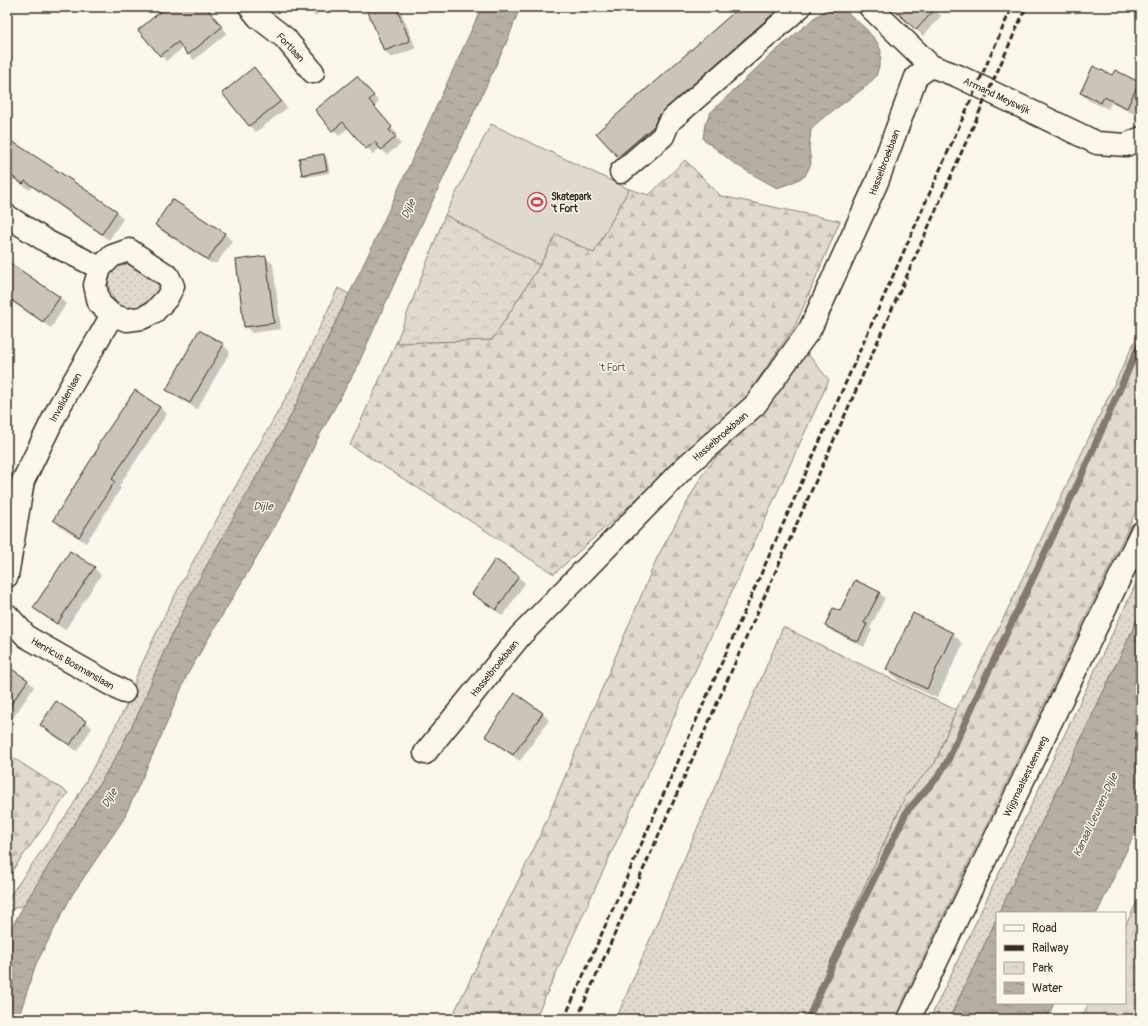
<svg xmlns="http://www.w3.org/2000/svg" width="1148" height="1026" viewBox="0 0 1148 1026" font-family="Pangolin,sans-serif">
<style>
.grass{fill:url(#grass-dots);stroke:#8d8276}
.forest{fill:url(#forest-firs);stroke:#8d8276}
.park{fill:url(#park-crowns);stroke:#8d8276}
.garden{fill:#dfd9ce;stroke:#8d8276}
.water{fill:url(#water-ripples);stroke:#85796d}
.shadow{fill:#0003}
.lines{fill:none;stroke-linecap:round;stroke-linejoin:round}
.stream{stroke:#85796d;stroke-width:7}
.building{fill:#ccc4b9;stroke:#3b2a1e}
.minor-casing{stroke:#3b2a1e;stroke-width:25}
.minor{stroke:#fbf7ec;stroke-width:22}
.rail{stroke:#3b2a1e;stroke-width:3;stroke-dasharray:6 3;stroke-linecap:butt}
.labels{text-anchor:middle;stroke-width:3;stroke-linejoin:round;paint-order:stroke}
.street-label{font-size:10px;fill:#3b2a1e;stroke:#fbf7ec}
.poi-label{font-size:10px;font-weight:bold;fill:#3b2a1e;stroke:#fbf7ec;text-anchor:start}
.park-label{font-size:10px;fill:#64564a;stroke:#fbf7ec}
.water-label{font-size:11px;font-style:italic;fill:#605246;stroke:#fbf7ec}
</style>
<defs>
<pattern id="grass-dots" width="8" height="8" patternUnits="userSpaceOnUse"><rect width="8" height="8" fill="#dfd9ce"/><path d="M2 2h.1M6 6h.1" fill="none" stroke="#c0bab0" stroke-width="1.8" stroke-linecap="round"/></pattern>
<pattern id="forest-firs" width="22" height="20" patternUnits="userSpaceOnUse"><rect width="22" height="20" fill="#dfd9ce"/><path d="M5 1l3.5 6h-7zM16 11l3.5 6h-7z" fill="#c0bab0"/></pattern>
<pattern id="park-crowns" width="20" height="18" patternUnits="userSpaceOnUse"><rect width="20" height="18" fill="#dfd9ce"/><path d="M2 6a3 3 0 1 1 6 0M12 15a3 3 0 1 1 6 0" fill="none" stroke="#c0bab0"/></pattern>
<pattern id="water-ripples" width="26" height="14" patternUnits="userSpaceOnUse"><rect width="26" height="14" fill="#b6aea2"/><path d="M2 4q2-2 4 0t4 0M15 11q2-2 4 0t4 0" fill="none" stroke="#958e83"/></pattern>
</defs>
<rect width="100%" height="100%" fill="#fbf7ec"/>
<filter id="ink" filterUnits="userSpaceOnUse"><feTurbulence type="fractalNoise" baseFrequency=".025" numOctaves="2"/><feDisplacementMap in="SourceGraphic" scale="8" xChannelSelector="R" yChannelSelector="G"/><feConvolveMatrix kernelMatrix="1 2 1 2 8 2 1 2 1" color-interpolation-filters="sRGB"/></filter>
<g filter="url(#ink)">
<g class="grass">
<path d="M125 262 162 287 149 306C143 307 136 309 130 309 114 308 109 291 107 278L116 266Z"/>
<path d="M338 288 349 294 290 417 193 590 162 656 139 712 116 757 24 905 7 911V900L52 836 73 805 131 697 135 685V679L166 612 191 565 293 385Z"/>
<path d="M1141 573V612L999 913H997V918L949 1019H930Z"/>
<path d="M783 627 956 710 935 763 906 795 805 1019H616Z"/>
</g>
<g class="forest">
<path d="M685 160 721 196 840 221 796 324 742 403 554 574 350 445 396 343 492 340 540 265 556 234 594 253 629 189 649 195Z"/>
<path d="M1141 328V501L894 1019H805L906 795 935 763 956 710 994 638Z"/>
<path d="M803 348 829 380 535 1019H451L539 838 657 558 702 475Z"/>
<path d="M7 754 68 793 7 878Z"/>
</g>
<g class="park">
<path d="M445 215 540 265 492 340 396 343Z"/>
<path d="M1141 893V1019H1081L1089 1003H1125V927Z"/>
</g>
<path class="garden" d="M491 124 629 189 594 253 556 234 540 265 445 215Z"/>
<g class="water">
<path d="M482 7H520L508 39 399 273 357 367 317 440 282 514 187 675 163 732 123 820 72 895 36 964 18 1019H7V936L24 905 116 757 139 712 162 656 193 590 290 417 368 255Z"/>
<path d="M835 9 847 12 866 29 877 42 881 51 880 63 876 76 868 85 819 121 811 130 809 148 811 164 805 176 791 183 777 188 752 174 735 164 703 139 705 124 710 113 763 62 814 18 826 10Z"/>
<path d="M1141 612V820L1097 913H999Z"/>
<path d="M997 918V1003H1054L1047 1019H949Z"/>
</g>
<g class="shadow">
<path d="M168 7H205L227 33 194 60 183 48 166 61 140 30Z"/>
<path d="M306 7H326L315 16Z"/>
<path d="M367 7H399L416 48 391 58 385 51Z"/>
<path d="M740 7H796L626 164 598 133Z"/>
<path d="M892 7H932L941 16 923 36Z"/>
<path d="M254 69 261 75 287 108 256 132 250 126 223 93Z"/>
<path d="M1113 76 1138 83 1141 85V98L1134 114 1111 103 1108 109 1088 100 1081 93Z"/>
<path d="M362 83 379 102 374 107 397 134 394 136 401 144 387 155 380 148 373 154 349 127 339 136 333 130Z"/>
<path d="M7 139 62 174 117 212 123 219 109 240 32 187 30 190 7 175Z"/>
<path d="M324 155 327 158 330 173 306 177 302 174Z"/>
<path d="M172 200 225 234 232 241 217 263H211L163 232 156 225Z"/>
<path d="M266 258 273 264 281 329 252 333 245 326Z"/>
<path d="M7 262 60 297 66 304 51 328 7 299Z"/>
<path d="M223 345 230 352 197 409 174 396 167 389Z"/>
<path d="M160 407 167 414 119 486 121 488 86 543 61 527 54 520Z"/>
<path d="M94 568 101 575 65 630 41 614 34 608Z"/>
<path d="M518 577 525 583 503 616 480 600 473 594Z"/>
<path d="M879 593 885 598 870 628 872 630 864 647 832 631 826 626 840 612Z"/>
<path d="M913 615 953 634 963 644 937 698 898 680 887 669Z"/>
<path d="M7 667 27 680 34 687 13 718 7 714Z"/>
<path d="M542 713 549 720 520 761 493 742 486 736Z"/>
<path d="M86 722 92 728 77 751 48 732 41 725Z"/>
</g>
<g class="lines">
<path class="stream" d="M808 1019 832 965 907 811 937 778 947 762 983 683 1080 479 1141 341"/>
</g>
<g class="building">
<path d="M166 7H206L222 27 188 55 178 42 160 56 138 30Z"/>
<path d="M366 7H396L410 41 384 51Z"/>
<path d="M740 7H781L664 110 658 116 654 126 618 157 596 133Z"/>
<path d="M891 7H937L916 30Z"/>
<path d="M1093 66 1112 75 1115 70 1139 82 1127 108 1104 97 1101 103 1080 93Z"/>
<path d="M254 67 281 101 249 126 222 93Z"/>
<path d="M357 76 374 96 369 100 392 127 389 130 396 137 381 150 375 142 366 149 343 122 332 131 315 110Z"/>
<path d="M7 138 61 173 117 211 102 234 25 181 23 184 7 173Z"/>
<path d="M324 154 327 170 302 175 299 158Z"/>
<path d="M172 199 225 233 208 260 155 225Z"/>
<path d="M266 256 274 323 244 327 236 260Z"/>
<path d="M7 261 60 297 43 322 7 297Z"/>
<path d="M199 330 224 344 190 403 166 390Z"/>
<path d="M135 390 160 407 112 479 115 481 79 537 53 520 99 447 97 446Z"/>
<path d="M70 551 95 567 57 624 33 608Z"/>
<path d="M495 559 519 576 496 610 472 594Z"/>
<path d="M855 580 880 592 864 623 867 624 858 642 825 626 833 608 840 611Z"/>
<path d="M913 613 953 633 927 689 886 669Z"/>
<path d="M7 666 28 680 7 710Z"/>
<path d="M515 693 543 713 513 755 485 736Z"/>
<path d="M56 701 86 721 70 745 40 725Z"/>
</g>
<g class="lines">
<defs>
<g id="minor">
<path d="M250 7 258 17 285 38 313 72"/>
<path d="M870 7 931 66 958 76 1014 103 1097 143 1126 145 1141 138"/>
<path d="M621 172 663 136 668 124 672 119 800 7"/>
<path d="M7 216 48 242 100 268"/>
<path d="M129 250 168 276 173 286 167 298 154 312 142 318 127 320 112 315 99 303 95 285 100 268 112 256Z"/>
<path d="M7 576 23 481 59 407 112 315"/>
<path d="M7 615 27 637 124 692"/>
<path d="M425 753 520 636 684 468 755 405 810 329 877 182 916 77 931 66"/>
<path d="M909 1019 1141 533"/>
</g>
</defs>
<use href="#minor" class="minor-casing"/>
<use href="#minor" class="minor"/>
<g class="rail">
<path d="M564 1019 1012 7"/>
<path d="M577 1019 1026 7"/>
</g>
</g>
</g>
<defs>
<symbol id="stadium-ring" viewBox="-11 -11 22 22"><circle r="9.5" fill="#fbf7ec" stroke="#d1495b" stroke-width="1.5"/><path d="M0-5a6.5 5 0 1 0 0 10a6.5 5 0 1 0 0-10ZM-3.5-1.8h7v3.6h-7Z" fill="#d1495b"/></symbol>
</defs>
<g fill-rule="evenodd">
<use href="#stadium-ring" x="526" y="191" width="22" height="22"/>
</g>
<g class="labels">
<g class="street-label">
<text transform="translate(291 47) rotate(47)" y="4">Fortlaan</text>
<text transform="translate(997 95) rotate(25)" y="4">Armand Meyswijk</text>
<text transform="translate(884 162) rotate(-69)" y="4">Hasselbroekbaan</text>
<text transform="translate(65 397) rotate(-61)" y="4">Invalidenlaan</text>
<text transform="translate(720 436) rotate(-41)" y="4">Hasselbroekbaan</text>
<text transform="translate(73 663) rotate(30)" y="4">Henricus Bosmanslaan</text>
<text transform="translate(494 668) rotate(-51)" y="4">Hasselbroekbaan</text>
<text transform="translate(1025 776) rotate(-64)" y="4">Wijgmaalsesteenweg</text>
</g>
<g class="poi-label">
<text x="551" y="200">Skatepark<tspan x="551" dy="12">'t Fort</tspan></text>
</g>
<g class="park-label">
<text x="612" y="371">'t Fort</text>
</g>
<g class="water-label">
<text transform="translate(408 209) rotate(-66)" y="4">Dijle</text>
<text x="263" y="510">Dijle</text>
<text transform="translate(109 798) rotate(-60)" y="4">Dijle</text>
<text transform="translate(1095 815) rotate(-65)" y="4">Kanaal Leuven-Dijle</text>
</g>
</g>
<rect width="1148" height="1026" fill="none" stroke="#fbf7ec" stroke-width="24"/>
<rect x="12" y="12" width="1124" height="1002" fill="none" stroke="#3b2a1e" stroke-width="1.5" filter="url(#ink)"/>
<rect x="996" y="912" width="130" height="92" fill="#fbf7ec" stroke="#aea59a"/>
<rect x="1004" y="925" width="20" height="6" fill="#fbf7ec" stroke="#aea59a"/>
<text x="1032" y="932" font-size="12" fill="#3b2a1e">Road</text>
<rect x="1004" y="945" width="20" height="6" fill="#3b2a1e" stroke="#aea59a"/>
<text x="1032" y="952" font-size="12" fill="#3b2a1e">Railway</text>
<rect x="1004" y="962" width="20" height="12" fill="url(#park-crowns)" stroke="#aea59a"/>
<text x="1032" y="972" font-size="12" fill="#3b2a1e">Park</text>
<rect x="1004" y="982" width="20" height="12" fill="url(#water-ripples)" stroke="#aea59a"/>
<text x="1032" y="992" font-size="12" fill="#3b2a1e">Water</text>
</svg>
